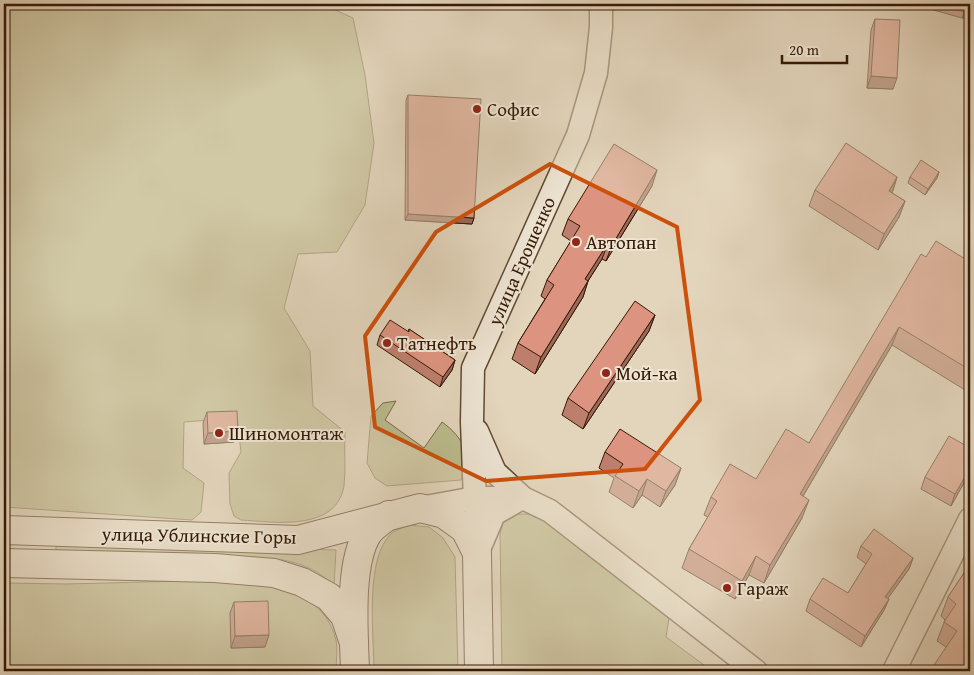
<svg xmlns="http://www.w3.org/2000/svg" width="974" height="675" viewBox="0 0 974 675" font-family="'Gentium Book Plus',serif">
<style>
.green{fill:#bbbb8c;stroke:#786a48}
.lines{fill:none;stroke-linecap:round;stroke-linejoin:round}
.minor-casing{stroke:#604932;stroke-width:25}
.secondary-casing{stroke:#351a04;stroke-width:30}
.minor{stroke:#ede4d3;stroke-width:22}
.secondary{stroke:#ede4d3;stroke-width:28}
.wall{fill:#bd7e6d;stroke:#351a04}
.shaded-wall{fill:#9a6759;stroke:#351a04}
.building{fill:#dc937f;stroke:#351a04}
.marked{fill:none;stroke:#cd500b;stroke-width:4;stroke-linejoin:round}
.poi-dot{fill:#8f2418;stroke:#ede4d3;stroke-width:2}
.labels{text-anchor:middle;stroke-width:4;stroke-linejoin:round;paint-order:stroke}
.poi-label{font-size:19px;fill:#351a04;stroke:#ede4d3;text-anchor:start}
.street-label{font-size:19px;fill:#351a04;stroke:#ede4d3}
</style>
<rect width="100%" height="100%" fill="#e3d5bc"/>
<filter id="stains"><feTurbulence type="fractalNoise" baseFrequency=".004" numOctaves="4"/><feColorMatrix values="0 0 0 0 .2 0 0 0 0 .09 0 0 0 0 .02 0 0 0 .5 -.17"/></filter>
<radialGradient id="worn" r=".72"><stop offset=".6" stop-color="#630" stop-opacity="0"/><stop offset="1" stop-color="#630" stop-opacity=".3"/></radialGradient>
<g class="green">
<path d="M4 4H322L353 18 365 75 374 143 365 205 337 252 298 254 284 308 310 351 313 406 345 432C344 450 346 469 344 486 336 532 274 522 241 520L234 516 230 504 229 473 241 452 237 418 184 422 183 468 204 483 201 512 192 520 4 507Z"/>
<path d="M396 401 385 420 424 448 442 422C464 438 471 454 461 480L387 486 375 478 367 463 371 416 383 403Z"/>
<path d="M518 514H534L555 528 669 618 666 637 712 671H502L500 533 503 523Z"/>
<path d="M410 525 429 527 443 538 455 557 458 671H374C374 636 364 557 392 533 397 529 405 527 410 525Z"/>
<path d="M56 542 336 550 334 586C320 571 303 564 283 560L56 553Z"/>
<path d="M226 580C269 584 324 590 336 640 338 650 336 662 336 671H4V583L66 584Z"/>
</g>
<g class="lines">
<defs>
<g id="minor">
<path d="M477 431 495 472 523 498 550 511 756 671"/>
<path d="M420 508 475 498H523"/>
<path d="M480 547 494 514 522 498"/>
<path d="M477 552 472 422 473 368 578 135 596 73 601 27V4"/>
<path d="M894 671 970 519"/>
</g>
<g id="secondary">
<path d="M4 530 298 540 420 508 444 514 465 529 477 553 479 671"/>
<path d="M4 563 215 568 274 573 302 582 329 597 345 616 354 643"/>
<path d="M355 671C354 634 348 564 368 533 373 526 383 520 389 515"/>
</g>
</defs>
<use href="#minor" class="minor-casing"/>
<use href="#secondary" class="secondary-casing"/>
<use href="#minor" class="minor"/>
<use href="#secondary" class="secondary"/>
</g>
<g class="wall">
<path d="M932 4H970V17L962 18 930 9Z"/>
<path d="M875 19 893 89 867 88 871 30Z"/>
<path d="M408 95 474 218 472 224 405 220 406 100Z"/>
<path d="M939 172 937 178 925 195 908 183 910 177Z"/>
<path d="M897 177 892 193 905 201 899 217 878 250 809 206 815 190Z"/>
<path d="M652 186 606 261 602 259 588 281 583 297 535 374 512 359 518 343 545 299 541 296 547 280 571 241 562 235 568 219Z"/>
<path d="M926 257 970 262V393L892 345 803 496 802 518 764 583 749 575 735 599 682 568 689 549 708 517 704 515 711 497 756 479 809 443Z"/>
<path d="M655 315 649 331 583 429 562 415 568 398Z"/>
<path d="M409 329 455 360 452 370 440 387 377 345 380 335 408 332Z"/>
<path d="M207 412 234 442 204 444 203 423Z"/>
<path d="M605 452 681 468 675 485 660 507 642 495 633 508 609 492 614 478 599 468Z"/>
<path d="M970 472 951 506 921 489 925 477Z"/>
<path d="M861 546 913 558 909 569 887 599H889L884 610 861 647 806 611 810 599 848 593 866 564 857 557Z"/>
<path d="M970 564V671L946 647 937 641 945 620 941 616 948 597Z"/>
<path d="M234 602 265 647 231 648 230 613Z"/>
</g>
<g class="shaded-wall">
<path d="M964 12H970V17L962 18Z"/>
<path d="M871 76 897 78 893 89 867 88Z"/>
<path d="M657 170 652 186 606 261 612 245Z"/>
<path d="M939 172 937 178 925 195 928 189Z"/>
<path d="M897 177 892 193 889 191Z"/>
<path d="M905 201 899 217 878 250 884 234Z"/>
<path d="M408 214 474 218 472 224 405 220Z"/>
<path d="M608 243 602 259 579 295 585 279Z"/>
<path d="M588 281 583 297 535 374 541 357Z"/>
<path d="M655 315 649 331 583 429 589 413Z"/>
<path d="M899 327 892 345 793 513 800 494Z"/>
<path d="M455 360 452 370 440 387 443 377Z"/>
<path d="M238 431 234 442 204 444 208 433Z"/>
<path d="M681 468 675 485 660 507 666 491Z"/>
<path d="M970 468V472L951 506 955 494Z"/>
<path d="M647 479 642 495 633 508 639 491Z"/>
<path d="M809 500 802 518 764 583 770 565Z"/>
<path d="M756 556 749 575 735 599 742 581Z"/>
<path d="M913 558 909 569 881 608 885 597Z"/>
<path d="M889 599 884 610 861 647 865 636Z"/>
<path d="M269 635 265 647 231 648 235 636Z"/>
</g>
<g class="building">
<path d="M934 4H970V12H964Z"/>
<path d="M875 19 900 20 897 78 871 76Z"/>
<path d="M408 95 481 99 474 218 408 214Z"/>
<path d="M846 143 897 177 889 191 905 201 884 234 815 190Z"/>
<path d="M614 144 657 170 612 245 608 243 585 279 588 281 541 357 518 343 554 285 547 280 580 226 568 219Z"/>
<path d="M921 160 939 172 928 189 910 177Z"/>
<path d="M936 241 970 262V370L899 327 800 494 809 500 770 565 756 556 742 581 689 549 717 501 711 497 730 464 756 479 786 429 809 443 921 254 926 257Z"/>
<path d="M635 301 655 315 589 413 568 398Z"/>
<path d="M390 320 409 332V329L455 360 443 377 380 335Z"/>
<path d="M237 411 238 431 208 433 207 412Z"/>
<path d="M620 429 681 468 666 491 647 479 639 491 615 476 623 464 605 452Z"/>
<path d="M949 436 970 448V468L955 494 925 477Z"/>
<path d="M874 529 913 558 885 597 889 599 865 636 810 599 823 578 848 593 872 554 861 546Z"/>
<path d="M970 564V671H930L957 631 944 622 956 604 948 597Z"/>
<path d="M268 601 269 635 235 636 234 602Z"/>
</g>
<path d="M0 0H974V675H0ZM550 164 677 227 700 400 645 469 486 481 375 427 365 336 436 232Z" fill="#e3d5bc" fill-opacity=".55" fill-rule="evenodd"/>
<path class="marked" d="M550 164 677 227 700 400 645 469 486 481 375 427 365 336 436 232Z"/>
<g class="poi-dot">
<circle cx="477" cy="109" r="5"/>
<circle cx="576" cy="242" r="5"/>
<circle cx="387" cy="343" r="5"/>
<circle cx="606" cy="373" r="5"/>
<circle cx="219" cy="433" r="5"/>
<circle cx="727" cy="588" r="5"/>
</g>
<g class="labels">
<g class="poi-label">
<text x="487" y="116">Софис</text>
<text x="586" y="249">Автопан</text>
<text x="397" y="350">Татнефть</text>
<text x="616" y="380">Мой-ка</text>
<text x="229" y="440">Шиномонтаж</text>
<text x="737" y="595">Гараж</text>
</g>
<g class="street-label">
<text transform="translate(521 261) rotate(-66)" y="7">улица Ерошенко</text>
<text transform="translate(199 535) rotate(1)" y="7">улица Ублинские Горы</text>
</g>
</g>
<rect width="974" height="675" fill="none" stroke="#e3d5bc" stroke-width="20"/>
<rect x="5" y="5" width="964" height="665" fill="none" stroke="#351a04" stroke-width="2.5"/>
<rect x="10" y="10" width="954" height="655" fill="none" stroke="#351a04"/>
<path d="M782 55v8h65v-8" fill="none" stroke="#351a04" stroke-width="2.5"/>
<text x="789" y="55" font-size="15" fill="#351a04" stroke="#ede4d3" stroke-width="4" paint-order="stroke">20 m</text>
<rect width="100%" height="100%" filter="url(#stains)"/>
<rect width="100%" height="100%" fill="url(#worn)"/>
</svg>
